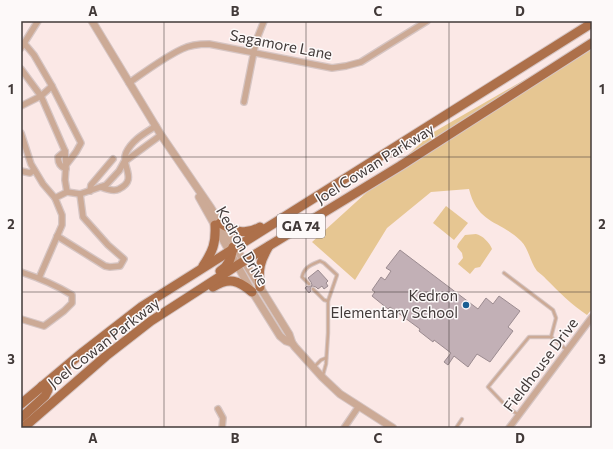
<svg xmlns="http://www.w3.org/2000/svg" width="613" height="449" viewBox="0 0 613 449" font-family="Commissioner,sans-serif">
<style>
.green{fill:#e6c692}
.building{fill:#c2b0b6;stroke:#9b8b90}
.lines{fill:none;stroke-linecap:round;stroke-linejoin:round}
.service-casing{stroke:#d6c5c3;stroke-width:4.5}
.minor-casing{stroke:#d6c5c3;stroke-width:8}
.tertiary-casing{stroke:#d6c5c3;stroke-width:9}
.primary-casing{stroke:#d6c5c3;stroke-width:11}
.service{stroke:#ccaa96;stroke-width:2.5}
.minor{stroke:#ccaa96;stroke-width:5.5}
.tertiary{stroke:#ccaa96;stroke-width:7}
.primary{stroke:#ad704a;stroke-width:9}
.grid{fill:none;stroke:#423a39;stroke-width:1;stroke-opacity:0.55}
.poi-dot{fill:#185f93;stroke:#fdf9f9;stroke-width:1.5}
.labels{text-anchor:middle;stroke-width:3;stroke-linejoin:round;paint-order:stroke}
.shield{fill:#fdf9f9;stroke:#7a7373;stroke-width:1}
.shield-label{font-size:14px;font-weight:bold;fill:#423a39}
.street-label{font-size:15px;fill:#423a39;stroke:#fdf9f9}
.poi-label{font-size:15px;fill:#423a39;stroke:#fdf9f9;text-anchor:end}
.neatline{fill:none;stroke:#423a39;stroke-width:1.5}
.grid-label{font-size:13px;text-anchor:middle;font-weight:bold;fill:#423a39}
</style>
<rect width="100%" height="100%" fill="#fbe8e6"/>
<g class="green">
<path d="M592 38V309L587 315C572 305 559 292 546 279 544 276 540 274 537 271 530 262 529 249 521 241 500 220 478 225 469 189L431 192 387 228 355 280 312 242 432 133 557 61Z"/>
<path d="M446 206 468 223 454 240 433 223Z"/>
<path d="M476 234C482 235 490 243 492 249L480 267 475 268 470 274 458 264 463 258 462 253 457 247 458 244 465 235Z"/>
</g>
<g class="building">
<path d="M400 250 478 309 486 298 493 304 499 296 520 311 508 327 513 331 490 362 477 354 468 367 454 356 448 365 444 362 451 353 434 340 433 342 419 331 420 329 390 307 388 309 372 296 375 292 372 290 381 277 385 280 391 271 386 268Z"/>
<path d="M318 270 328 281 326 283 328 286 324 289 322 286 318 289 316 287 312 286 310 289 311 291 309 293 305 288 307 286 309 287 312 285 311 282 308 278Z"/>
</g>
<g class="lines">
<defs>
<g id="service">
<path d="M504 273 553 310 556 318 551 337"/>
<path d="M309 284 302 277C304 267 311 265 320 261L324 263 337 275 328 301V333L326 364 323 375"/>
<path d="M313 289 324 300 328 301"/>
<path d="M314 367 321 360 326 358"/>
<path d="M519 415 508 408 488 387 529 337H551L567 350"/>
<path d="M456 428 462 419"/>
</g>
<g id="minor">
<path d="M24 43 34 55 52 86 81 143 76 152 66 165 65 180 67 192"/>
<path d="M21 48 38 21"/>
<path d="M21 69 41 96 65 151 66 165"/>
<path d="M129 83C146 71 163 58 182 49 190 45 200 44 209 44L332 68 346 66 361 62 427 21"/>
<path d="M244 102 256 41 264 21"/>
<path d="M21 106 41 96 52 86"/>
<path d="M21 133 31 164 43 184 55 198 62 215V225L39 278"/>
<path d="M65 151 58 157C58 163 60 167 66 169"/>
<path d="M21 171 30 173 34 170"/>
<path d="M101 187C106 189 114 192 119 189 139 179 120 166 126 153 132 140 145 133 156 126"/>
<path d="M90 191 91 185 113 159"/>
<path d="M55 198 67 192 80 194 106 185 119 171 124 162 161 135"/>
<path d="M57 236 105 266 110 267 120 266 124 259 108 245 83 217 80 194"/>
<path d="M21 272C39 278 56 285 72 295V303L64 311 44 326 21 319"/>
<path d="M218 409 223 418 222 428"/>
<path d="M344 428 359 406"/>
<path d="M509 428 592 317"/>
</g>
<g id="tertiary">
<path d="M92 21 161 135 211 208 289 334 292 343 295 347 322 377 340 394 393 428"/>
<path d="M199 197 250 288 280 336 286 341 292 343"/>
</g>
<g id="primary">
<path d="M220 223C234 231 245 236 260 227"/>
<path d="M203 266C213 251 216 243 215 225"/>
<path d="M220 271C230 265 231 257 233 247"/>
<path d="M213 287C229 277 238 280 252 292"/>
<path d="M260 287C258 269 260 261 269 246"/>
<path d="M21 404 83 352 141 307 592 23"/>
<path d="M21 418 45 396 48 390 47 387 42 386"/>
<path d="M23 428 106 356 151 321 244 261 400 166 592 43"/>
</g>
</defs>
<use href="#service" class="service-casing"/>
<use href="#minor" class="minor-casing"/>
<use href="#tertiary" class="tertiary-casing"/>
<use href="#primary" class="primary-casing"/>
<use href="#service" class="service"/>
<use href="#minor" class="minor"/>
<use href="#tertiary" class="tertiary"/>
<use href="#primary" class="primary"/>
</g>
<path class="grid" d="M164 21V428M306 21V428M449 21V428M21 157H592M21 292H592"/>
<circle class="poi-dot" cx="466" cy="305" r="4"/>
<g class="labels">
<rect class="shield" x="277" y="214" width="48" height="24" rx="3"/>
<g class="shield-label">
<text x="301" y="231">GA 74</text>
</g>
<g class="street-label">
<text transform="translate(281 45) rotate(11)" y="5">Sagamore Lane</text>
<text transform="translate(375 164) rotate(-32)" y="5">Joel Cowan Parkway</text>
<text transform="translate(242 246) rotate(60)" y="5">Kedron Drive</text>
<text transform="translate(104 343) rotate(-38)" y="5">Joel Cowan Parkway</text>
<text transform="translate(541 365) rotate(-53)" y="5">Fieldhouse Drive</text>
</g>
<g class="poi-label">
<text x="458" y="301">Kedron<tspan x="458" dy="17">Elementary School</tspan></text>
</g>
</g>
<rect width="613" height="449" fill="none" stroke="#fdf9f9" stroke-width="44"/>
<rect x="22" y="22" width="569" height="405" class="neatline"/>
<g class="grid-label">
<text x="93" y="16">A</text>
<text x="235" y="16">B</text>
<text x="378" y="16">C</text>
<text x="520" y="16">D</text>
<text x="11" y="94">1</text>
<text x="602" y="94">1</text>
<text x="11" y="229">2</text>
<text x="602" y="229">2</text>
<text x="11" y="364">3</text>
<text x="602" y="364">3</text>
<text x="93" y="443">A</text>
<text x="235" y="443">B</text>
<text x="378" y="443">C</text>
<text x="520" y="443">D</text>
</g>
</svg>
